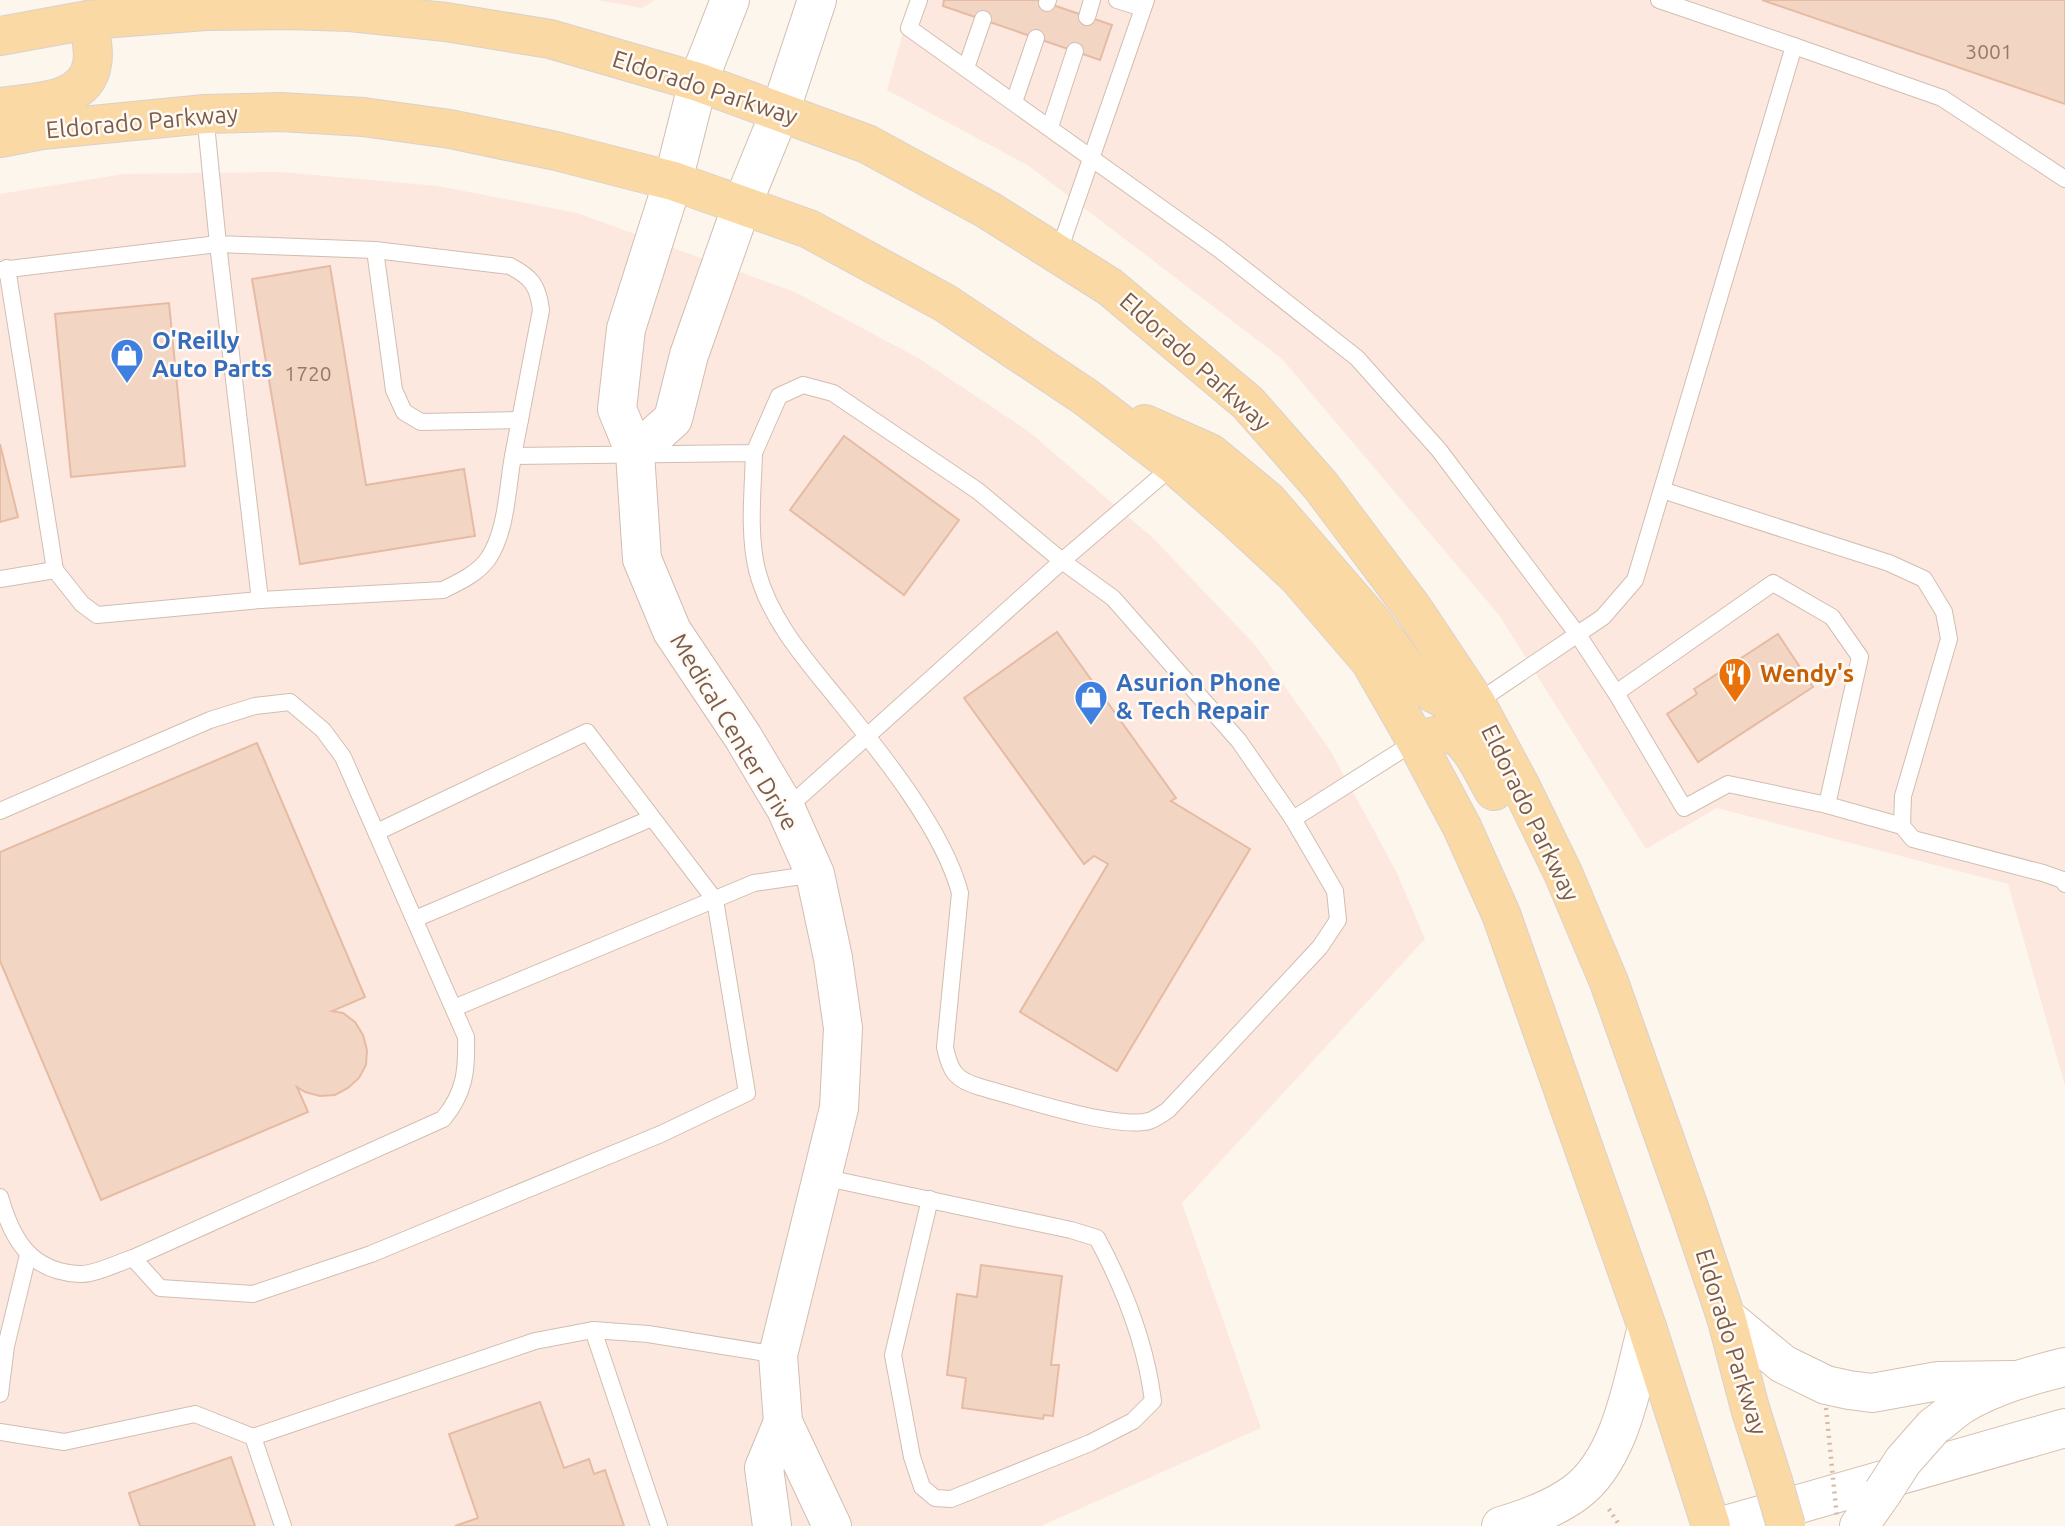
<svg xmlns="http://www.w3.org/2000/svg" width="2065" height="1526" viewBox="0 0 2065 1526" font-family="Ubuntu,sans-serif">
<style>
.commercial{fill:#fde8e0}
.building{fill:#f3d5c3;stroke:#e6bba3;stroke-width:2}
.lines{fill:none;stroke-linecap:round;stroke-linejoin:round}
.service-casing{stroke:#d1beb0;stroke-width:18}
.tertiary-casing{stroke:#d1beb0;stroke-width:40}
.secondary-casing{stroke:#d6c0b0;stroke-width:40}
.primary-casing{stroke:#dad1cd;stroke-width:40}
.path{stroke:#d9b8a5;stroke-width:4.5;stroke-dasharray:2 5;stroke-linecap:butt}
.service{stroke:#fff;stroke-width:16}
.tertiary{stroke:#fff;stroke-width:38}
.secondary{stroke:#fff;stroke-width:38}
.primary{stroke:#fbd9a5;stroke-width:38}
.secondary-bridge-casing{stroke:#d6c0b0;stroke-width:40;stroke-linecap:butt}
.primary-bridge-casing{stroke:#dad1cd;stroke-width:40;stroke-linecap:butt}
.path-bridge{stroke:#d9b8a5;stroke-width:4.5;stroke-dasharray:2 5;stroke-linecap:butt}
.secondary-bridge{stroke:#fff;stroke-width:38}
.primary-bridge{stroke:#fbd9a5;stroke-width:38}
.labels{text-anchor:middle;stroke-width:5;stroke-linejoin:round;paint-order:stroke}
.number-label{font-size:21px;fill:#987a6a}
.street-label{font-size:24px;fill:#7a5c4d;stroke:#fffaf3}
.shop-label{font-size:24px;font-weight:bold;fill:#366cbe;stroke:#fffaf3;text-anchor:start}
.food-label{font-size:24px;font-weight:bold;fill:#c56008;stroke:#fffaf3;text-anchor:start}
</style>
<rect width="100%" height="100%" fill="#fdf6ec"/>
<g class="commercial">
<path d="M597 0H655L642 8Z"/>
<path d="M912 0H2065V1086L2008 884 1717 808 1646 849 1499 615 1282 359 1029 166 887 90Z"/>
<path d="M281 172 438 186 577 213 795 292 920 359 1028 431 1154 539 1256 646 1330 750 1396 871 1425 939 1182 1203 1261 1428 1041 1526H0V194L123 174Z"/>
</g>
<g class="building">
<path d="M944 0H1038L1112 25 1100 60 943 6Z"/>
<path d="M1762 0H2065V104Z"/>
<path d="M330 266 366 485 464 469 475 536 300 564 252 279Z"/>
<path d="M169 303 185 466 71 477 55 314Z"/>
<path d="M844 436 959 520 904 595 790 510Z"/>
<path d="M0 444 18 517 0 522Z"/>
<path d="M1057 632 1176 798 1171 801 1250 849 1117 1071 1020 1012 1108 864 1094 856 1084 864 964 698Z"/>
<path d="M1778 634 1813 687 1698 762 1667 714 1697 694 1694 689Z"/>
<path d="M257 743 365 997 332 1011 343 1013 355 1022 363 1035 367 1050 366 1065 359 1078 348 1088 335 1095 320 1096 305 1092 297 1087 308 1112 101 1200 0 961V852Z"/>
<path d="M981 1265 1062 1276 1051 1365H1059L1053 1416 1044 1415 1043 1419 962 1408 966 1378 947 1375 957 1294 977 1297Z"/>
<path d="M540 1402 564 1468 589 1459 594 1474 605 1470 624 1526H455L478 1518 449 1434Z"/>
<path d="M231 1457 255 1526H140L129 1493Z"/>
</g>
<g class="lines">
<defs>
<g id="service">
<path d="M919 0 909 28 1220 250 1357 358 1439 450 1578 635 1616 693 1684 808 1728 784 1827 805 1902 826"/>
<path d="M1117 0 1143 8"/>
<path d="M1659 0 1794 46"/>
<path d="M1047 3 1048 0"/>
<path d="M1087 17 1092 0"/>
<path d="M966 68 983 19"/>
<path d="M1014 102 1036 38"/>
<path d="M205 114 218 244 375 250 510 266C531 277 538 285 541 310L513 456"/>
<path d="M1050 127 1075 51"/>
<path d="M375 250 394 390 404 412 421 422 520 420"/>
<path d="M1058 254 1146 0"/>
<path d="M7 268 55 570"/>
<path d="M0 270 218 244 260 600"/>
<path d="M1662 490 1889 563 1924 579 1944 612 1949 639 1903 796 1902 826 1913 839 2043 873 2063 880 2065 884"/>
<path d="M0 579 55 570 82 604 97 615 260 600 443 590C459 582 477 574 488 559 507 531 507 489 513 456L754 453 779 396 803 385 833 393 978 491 1062 561 1113 598 1239 741 1293 819 1335 891 1338 920 1320 947 1168 1110C1162 1114 1155 1119 1149 1121 1115 1130 1017 1097 980 1087 956 1080 950 1072 945 1047L960 893C943 828 877 748 835 696 804 658 769 618 757 570 748 532 753 491 754 453"/>
<path d="M1616 693 1773 583 1832 617 1860 657 1827 805"/>
<path d="M1476 703 1603 617 1635 580 1794 46 1942 98 2065 179"/>
<path d="M786 809 1062 561 1174 465"/>
<path d="M0 811 210 720 255 706 290 702 323 730 343 757 466 1037C467 1070 465 1093 443 1119L133 1258C120 1262 93 1275 80 1274 30 1272 12 1239 0 1197"/>
<path d="M1293 819 1416 741"/>
<path d="M415 919 652 818"/>
<path d="M454 1008 754 883 815 874"/>
<path d="M822 1177 1071 1230 1097 1238C1124 1288 1146 1345 1153 1401L1133 1421 1090 1443 951 1499 935 1498 922 1487 912 1457 893 1355 930 1199"/>
<path d="M133 1258 160 1288 253 1294 371 1254 661 1134 747 1093 715 900 587 732 377 832"/>
<path d="M593 1330 659 1526"/>
<path d="M0 1394 6 1346 28 1255"/>
<path d="M0 1432 64 1442 195 1414 253 1437"/>
<path d="M283 1526 253 1437 535 1341 593 1330 648 1334 778 1355"/>
</g>
<g id="tertiary">
<path d="M730 0 698 82 673 181 626 329 617 409 635 453 642 559 672 631 743 737 786 809 815 874 833 958 843 1028 839 1108 778 1355 783 1422 832 1526"/>
<path d="M635 453 673 419 689 355 742 205 780 112 817 0"/>
<path d="M772 1526 764 1468 783 1422"/>
</g>
<g id="secondary">
<path d="M1726 1317 1783 1364 1826 1385 1849 1390 1872 1393 1938 1381 2013 1380"/>
<path d="M1933 1427C1943 1420 1952 1411 1963 1404 1995 1385 2029 1376 2065 1367"/>
<path d="M1501 1526C1527 1518 1553 1509 1575 1493 1622 1459 1633 1379 1647 1327"/>
<path d="M1722 1526 2065 1428"/>
<path d="M1859 1526 1883 1492"/>
</g>
<g id="primary">
<path d="M0 36 88 20 206 11 286 10 350 12 446 22 550 39 698 82 867 144 988 210 1110 287 1248 403 1321 486 1414 610 1476 703 1521 787 1563 873 1609 982 1691 1213 1726 1317 1750 1408 1773 1481"/>
<path d="M0 107C31 102 86 104 92 64 95 51 90 33 88 20"/>
<path d="M0 138 42 130 205 114 281 112 363 117 450 129 556 151 673 181 809 229 945 303 1087 398 1174 465 1238 521 1297 576 1370 661 1416 741 1462 827 1501 914 1647 1327 1711 1526"/>
<path d="M1145 424 1210 453 1268 501 1370 619 1415 679 1433 693 1449 701 1463 706 1476 703"/>
<path d="M1416 741 1450 732C1472 743 1482 771 1494 791"/>
</g>
</defs>
<use href="#service" class="service-casing"/>
<use href="#tertiary" class="tertiary-casing"/>
<use href="#secondary" class="secondary-casing"/>
<use href="#primary" class="primary-casing"/>
<path class="path" d="M1609 1509 1620 1526"/>
<use href="#service" class="service"/>
<use href="#tertiary" class="tertiary"/>
<use href="#secondary" class="secondary"/>
<use href="#primary" class="primary"/>
<defs>
<path id="secondary-bridge" d="M1883 1492 1903 1461 1933 1427"/>
<path id="primary-bridge" d="M1773 1481 1786 1526"/>
</defs>
<use href="#secondary-bridge" class="secondary-bridge-casing"/>
<use href="#primary-bridge" class="primary-bridge-casing"/>
<path class="path-bridge" d="M1826 1408 1837 1518"/>
<use href="#secondary-bridge" class="secondary-bridge"/>
<use href="#primary-bridge" class="primary-bridge"/>
</g>
<defs>
<symbol id="shop-pin" viewBox="-11 -11 22 30"><path d="M0 17L-7.5 6A9.5 9.5 0 1 1 7.5 6Z" fill="#3f7fe0" stroke="#fffaf3"/><path d="M-5-2.5h2.3a2.7 3.5 0 0 1 5.4 0H5L5.5 6h-11ZM-1.5-2.5h3a1.5 2.3 0 0 0-3 0Z" fill="#fff"/></symbol>
<symbol id="restaurant-pin" viewBox="-11 -11 22 30"><path d="M0 17L-7.5 6A9.5 9.5 0 1 1 7.5 6Z" fill="#e8710a" stroke="#fffaf3"/><path d="M-5-6h1v4h1v-4h1v4h1v-4h1v5L-1.5 .5V6h-2V.5L-5-1ZM5-6V6H3V1.5H1.5Q1.5-4 5-6Z" fill="#fff"/></symbol>
</defs>
<g fill-rule="evenodd">
<use href="#shop-pin" x="108" y="336" width="38" height="52"/>
<use href="#restaurant-pin" x="1716" y="655" width="38" height="52"/>
<use href="#shop-pin" x="1072" y="678" width="38" height="52"/>
</g>
<g class="labels">
<g class="number-label">
<text x="1989" y="59">3001</text>
<text x="308" y="381">1720</text>
</g>
<g class="street-label">
<text transform="translate(705 88) rotate(18)" y="8">Eldorado Parkway</text>
<text transform="translate(142 122) rotate(-5)" y="8">Eldorado Parkway</text>
<text transform="translate(1195 362) rotate(42)" y="8">Eldorado Parkway</text>
<text transform="translate(734 732) rotate(59)" y="8">Medical Center Drive</text>
<text transform="translate(1530 813) rotate(64)" y="8">Eldorado Parkway</text>
<text transform="translate(1731 1342) rotate(73)" y="8">Eldorado Parkway</text>
</g>
<g class="shop-label">
<text x="152" y="349">O'Reilly<tspan x="152" dy="28">Auto Parts</tspan></text>
<text x="1116" y="691">Asurion Phone<tspan x="1116" dy="28">&amp; Tech Repair</tspan></text>
</g>
<g class="food-label">
<text x="1760" y="682">Wendy's</text>
</g>
</g>
</svg>
